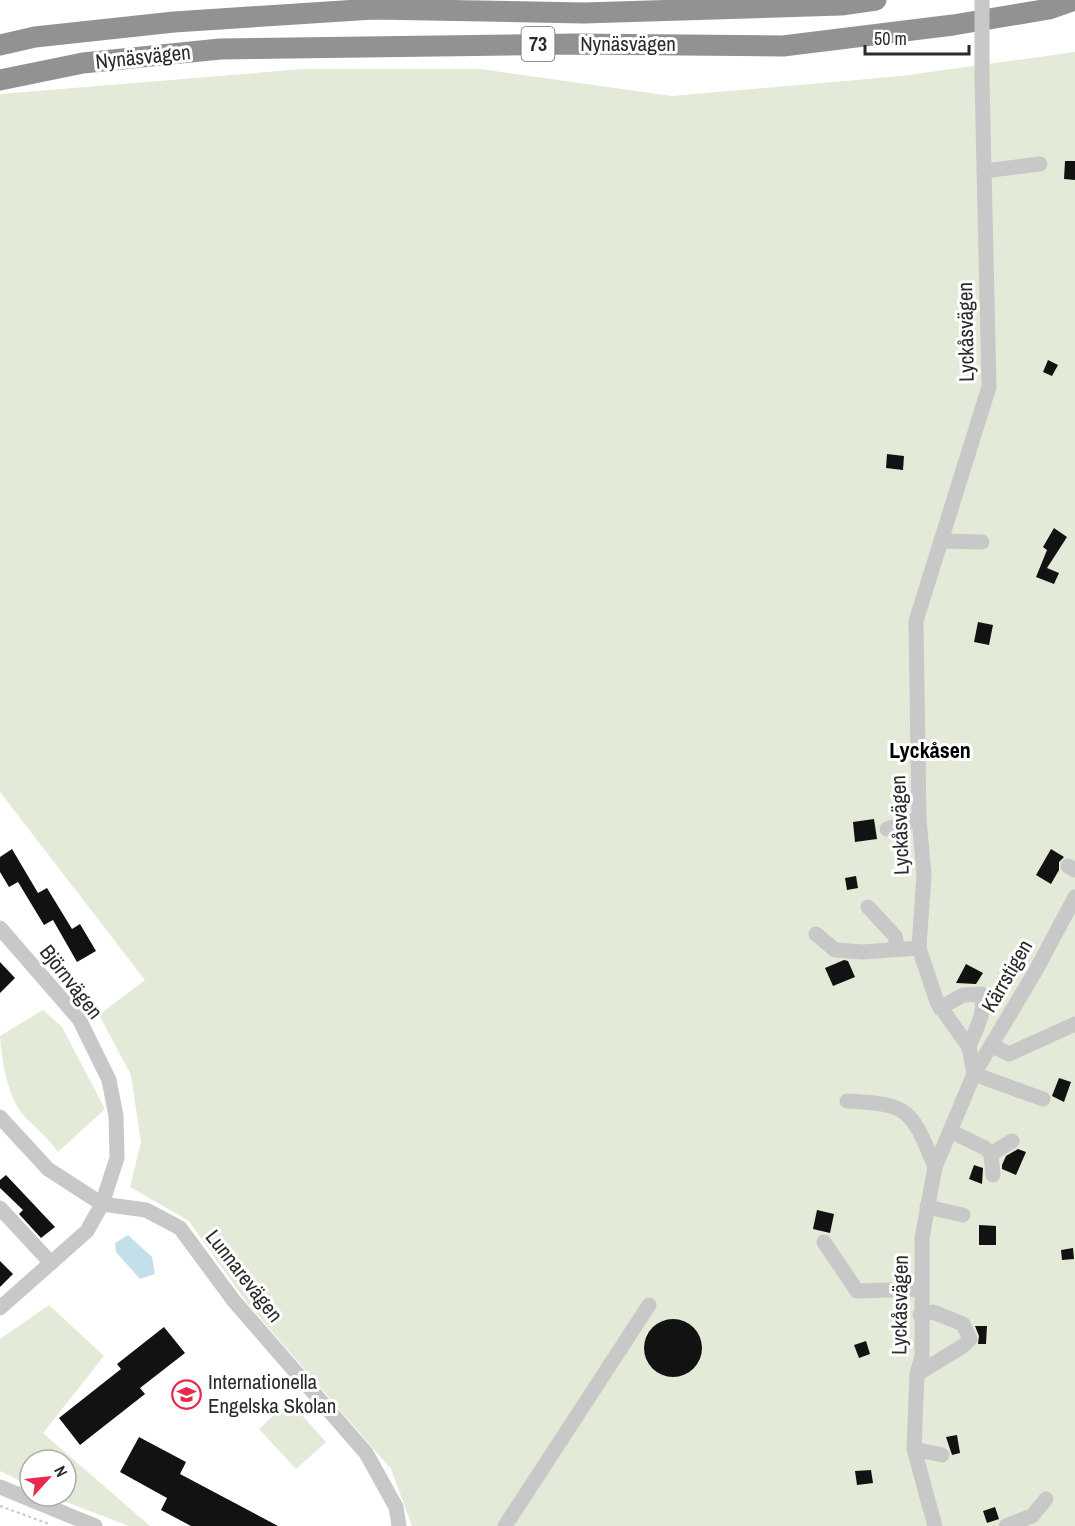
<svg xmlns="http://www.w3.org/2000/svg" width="1075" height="1526" viewBox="0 0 1075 1526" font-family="'Archivo Narrow',sans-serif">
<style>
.green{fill:#e4ead8}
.water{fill:#c3e0ea}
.building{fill:#121212}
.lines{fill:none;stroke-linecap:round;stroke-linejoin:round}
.path{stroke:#c8c8c8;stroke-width:2;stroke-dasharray:3 3;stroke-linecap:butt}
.minor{stroke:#c8c8c8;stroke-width:15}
.highway{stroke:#929292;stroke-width:21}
.minor-bridge{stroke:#c8c8c8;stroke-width:15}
.labels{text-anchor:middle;stroke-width:6;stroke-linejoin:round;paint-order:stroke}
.shield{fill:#fff;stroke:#6b6b6b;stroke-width:1.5}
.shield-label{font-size:20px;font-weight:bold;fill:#2b2b2b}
.street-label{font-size:21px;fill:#2b2b2b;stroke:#fff}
.poi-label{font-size:21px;fill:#2b2b2b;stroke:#fff;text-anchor:start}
.neighbourhood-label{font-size:22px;font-weight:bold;fill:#000;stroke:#fff}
</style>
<rect width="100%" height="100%" fill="#fff"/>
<g class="green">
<path d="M1075 52V1526H412L391 1469 247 1303 189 1221 130 1187 141 1142 131 1075 99 1015 145 980 0 792V94L303 69H480L672 96 901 76Z"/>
<path d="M43 1010 62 1027 105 1109 58 1152C48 1138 37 1129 25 1117 7 1098 2 1061 0 1036Z"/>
<path d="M49 1305 104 1356 43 1433 150 1526H129L50 1496H66V1460H30V1486L0 1471V1339Z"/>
<path d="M289 1401 326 1442 296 1469 259 1429Z"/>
</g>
<path class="water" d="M128 1235 152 1257 155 1274 140 1279 116 1252 115 1243Z"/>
<g class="building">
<path d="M1065 161H1075V180L1064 179Z"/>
<path d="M1048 360 1058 365 1052 376 1043 372Z"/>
<path d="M887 454 904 456 903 470 886 468Z"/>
<path d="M1054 528 1067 537 1047 568 1059 573 1054 584 1036 577 1047 550 1043 547Z"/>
<path d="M978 622 993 625 989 645 974 642Z"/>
<path d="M874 819 877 839 855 842 853 822Z"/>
<path d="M12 849 38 893 47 888 72 929 80 924 96 951 77 962 53 920 44 925 18 882 9 887 0 872V857Z"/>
<path d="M1051 849 1064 857 1059 862V870L1051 884 1036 875Z"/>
<path d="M856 876 858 888 847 890 845 878Z"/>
<path d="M844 960 848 961 855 977 833 986 825 968Z"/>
<path d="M0 962 15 978 0 993Z"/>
<path d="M966 964 983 973 976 984 956 983Z"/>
<path d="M1059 1078 1071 1082 1064 1102 1052 1096Z"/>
<path d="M1018 1149 1026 1152 1016 1175 1002 1169V1165L1006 1156Z"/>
<path d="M974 1165 983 1168 982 1184 969 1179Z"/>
<path d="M6 1175 55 1227 41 1238 19 1214 23 1210 0 1188V1180Z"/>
<path d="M817 1210 834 1214 830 1233 813 1229Z"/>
<path d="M979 1225 996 1226V1245H979Z"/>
<path d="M1073 1248 1074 1259 1062 1260 1061 1250Z"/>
<path d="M0 1261 13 1274 0 1287Z"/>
<circle cx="673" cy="1348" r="29"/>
<path d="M975 1326H987L986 1344H978L979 1336Z"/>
<path d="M164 1327 185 1353 140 1388 145 1394 80 1445 59 1418 121 1369 117 1364Z"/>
<path d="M866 1341 870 1354 859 1358 854 1345Z"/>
<path d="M957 1435 960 1453 952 1455 946 1437Z"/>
<path d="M139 1437 186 1462 180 1474 278 1526H191L161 1510 167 1498 120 1472Z"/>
<path d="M871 1470 873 1483 857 1485 855 1471Z"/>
<path d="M995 1507 999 1519 987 1523 983 1511Z"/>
</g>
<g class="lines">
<path class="path" d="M0 1506 49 1524"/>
<g class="minor">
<path d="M984 171 1040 164"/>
<path d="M941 541 982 542"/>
<path d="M887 829 919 819"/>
<path d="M1068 866 1075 870"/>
<path d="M868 907 895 936 898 949"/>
<path d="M0 928 79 1019 109 1080 116 1116 117 1158 102 1204 87 1231 0 1308"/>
<path d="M816 934 835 950 863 952 919 948"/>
<path d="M940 1008 963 995 981 994C987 1012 975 1030 969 1047"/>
<path d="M991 1045 1009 1054 1075 1024"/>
<path d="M974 1074 969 1047 937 1002 919 948 924 875 919 819 916 621 989 387 982 79"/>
<path d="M974 1074 1043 1099"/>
<path d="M847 1101C910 1104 911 1109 935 1167"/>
<path d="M0 1117 48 1169 102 1204 146 1210 180 1228 234 1301 366 1453 396 1507 399 1526"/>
<path d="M950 1131 985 1148 991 1154 993 1175"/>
<path d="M991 1154 1012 1141"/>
<path d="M927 1207 963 1215"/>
<path d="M0 1208 51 1263"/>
<path d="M824 1242 857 1291 921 1289"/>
<path d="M917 1374 963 1346 970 1339 963 1324 933 1312 920 1315"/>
<path d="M914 1449 942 1455"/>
<path d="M0 1487 95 1526"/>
<path d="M505 1526 649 1305"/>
<path d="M935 1526 914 1449 917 1374 922 1356V1238L935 1167 974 1074 1035 972 1075 897"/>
<path d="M1006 1526 1032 1516 1046 1499"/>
</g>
<g class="highway">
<path d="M0 45 35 37 174 22 373 9 584 13 841 5 876 0"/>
<path d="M0 80 83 63 220 49 575 44 783 46 953 25 1049 9 1075 0"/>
</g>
<path class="minor-bridge" d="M982 0V79"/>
</g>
<defs>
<symbol id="school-ring" viewBox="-11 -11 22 22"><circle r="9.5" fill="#fff" stroke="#e62a4d" stroke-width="1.5"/><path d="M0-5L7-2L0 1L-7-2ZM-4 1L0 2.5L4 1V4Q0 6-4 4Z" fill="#e62a4d"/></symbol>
</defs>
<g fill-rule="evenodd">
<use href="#school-ring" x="170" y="1378" width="33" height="33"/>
</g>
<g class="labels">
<rect class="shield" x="521.5" y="27" width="33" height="34" rx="4.5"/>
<g class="shield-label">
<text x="538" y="51">73</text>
</g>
<g class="street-label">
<text x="628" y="51">Nynäsvägen</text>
<text transform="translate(143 57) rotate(-6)" y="7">Nynäsvägen</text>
<text transform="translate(966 332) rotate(-91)" y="7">Lyckåsvägen</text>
<text transform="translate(900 825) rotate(-92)" y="7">Lyckåsvägen</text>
<text transform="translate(1007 976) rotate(-60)" y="7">Kärrstigen</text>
<text transform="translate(71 982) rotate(52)" y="7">Björnvägen</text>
<text transform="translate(244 1276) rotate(52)" y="7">Lunnarevägen</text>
<text transform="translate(900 1305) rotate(-89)" y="7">Lyckåsvägen</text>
</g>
<g class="poi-label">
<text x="208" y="1389">Internationella<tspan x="208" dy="24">Engelska Skolan</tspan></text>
</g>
<g class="neighbourhood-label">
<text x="930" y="758">Lyckåsen</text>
</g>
</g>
<g transform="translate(48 1478) rotate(63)"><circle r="28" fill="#ffffff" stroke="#aaaaaa" stroke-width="1.5"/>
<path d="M0-4.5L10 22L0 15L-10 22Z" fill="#e62a4d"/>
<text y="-9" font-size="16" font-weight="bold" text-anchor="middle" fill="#2b2b2b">N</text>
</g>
<path d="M865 45v9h104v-9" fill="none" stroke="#2b2b2b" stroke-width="3"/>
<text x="874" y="45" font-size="18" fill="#2b2b2b" stroke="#ffffff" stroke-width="4.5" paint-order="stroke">50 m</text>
</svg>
